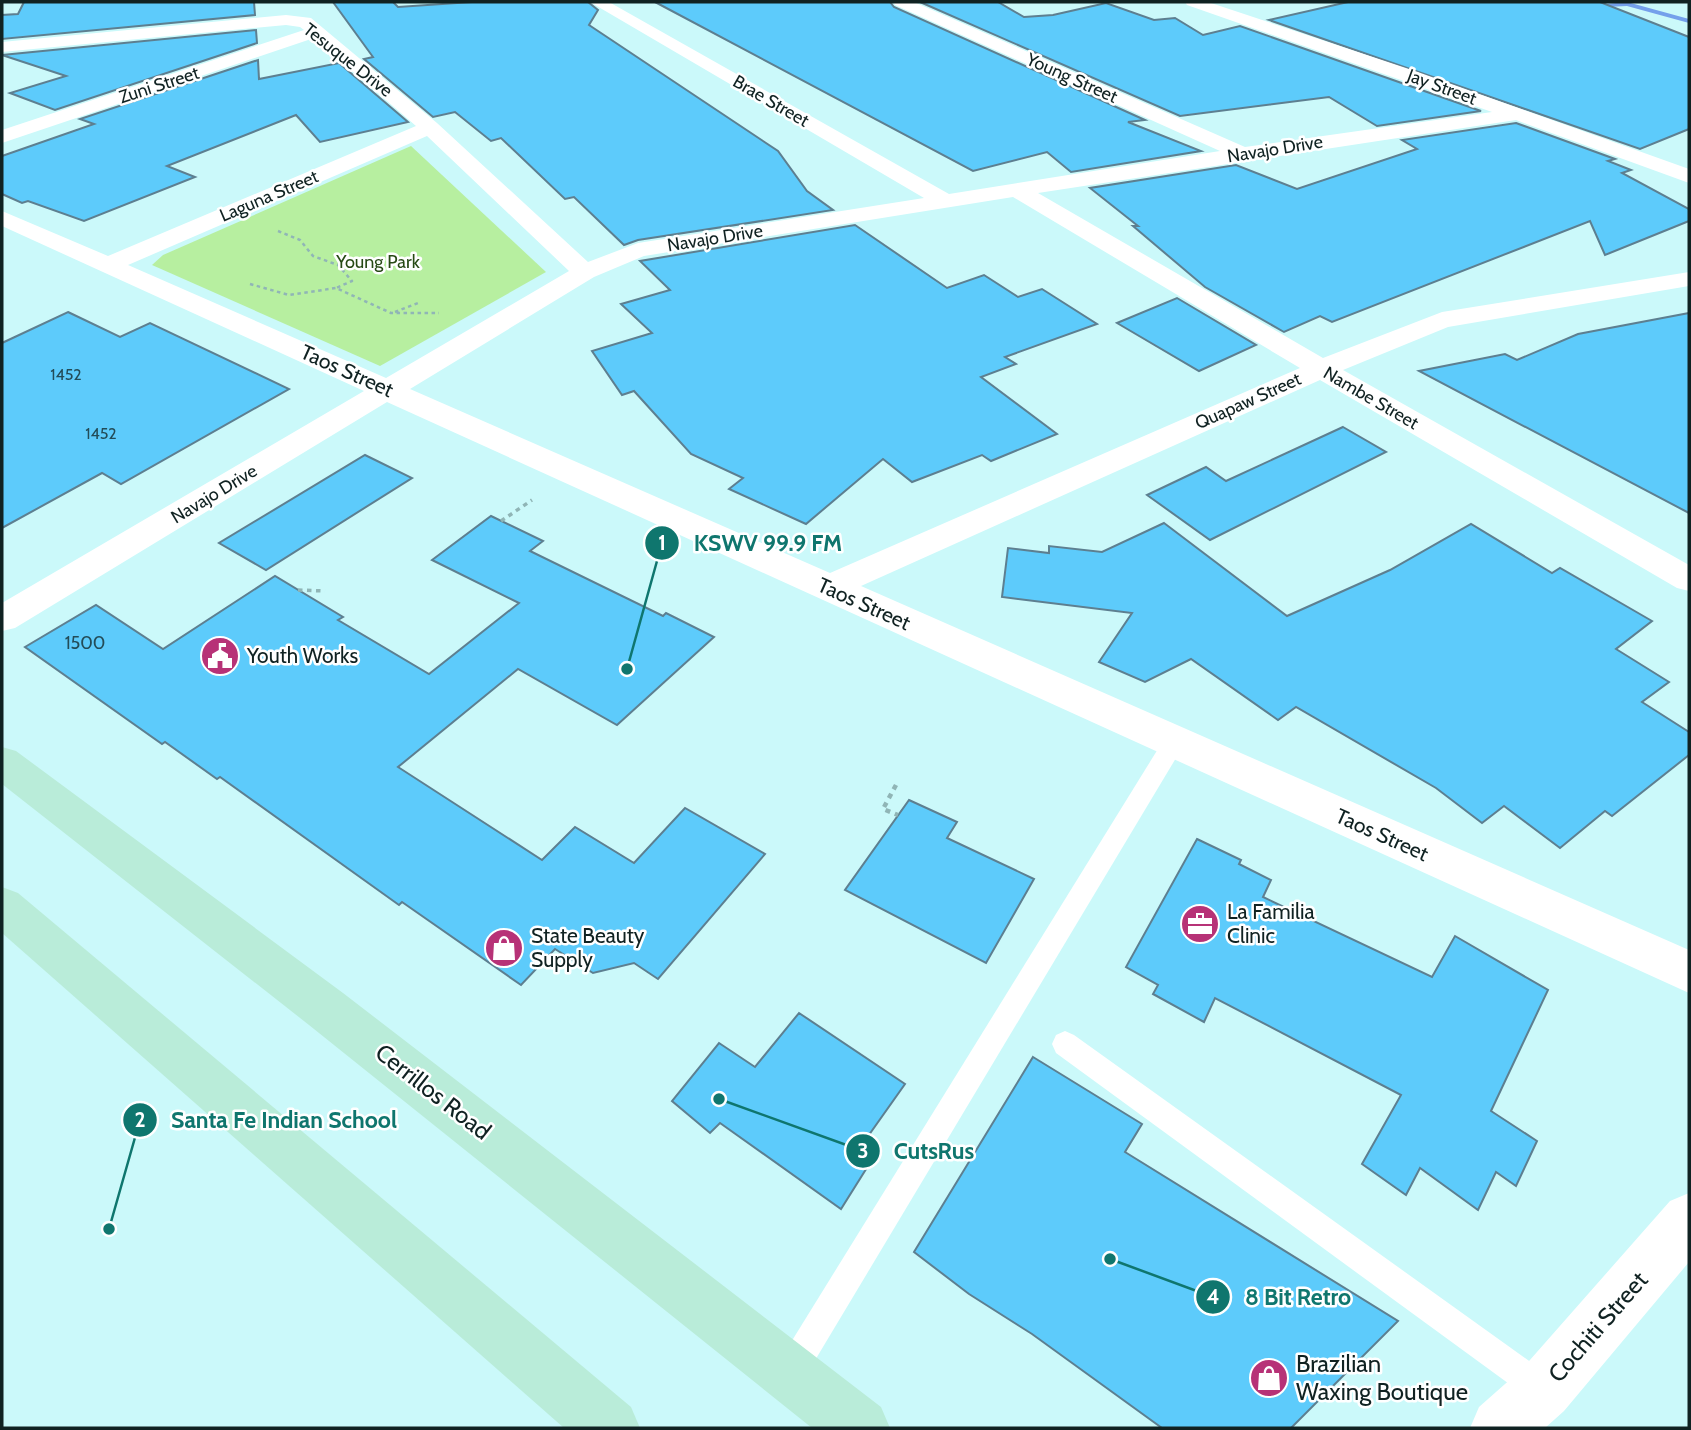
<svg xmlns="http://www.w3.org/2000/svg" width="1691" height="1430" viewBox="0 0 1691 1430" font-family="Cabin,sans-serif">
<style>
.green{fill:#b7efa0}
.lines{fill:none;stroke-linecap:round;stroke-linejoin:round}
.stream{fill:#74a0eb;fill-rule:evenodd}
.building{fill:#5dcbfb;stroke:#5d7f90;stroke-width:2}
.path-far2{stroke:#90b5b6;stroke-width:2.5;stroke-dasharray:3.5 3.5;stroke-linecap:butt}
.path-far1{stroke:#90b5b6;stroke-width:3.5;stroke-dasharray:4.5 4.5;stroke-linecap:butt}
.path{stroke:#90b5b6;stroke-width:4.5;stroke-dasharray:5 5;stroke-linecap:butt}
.lane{fill:#fff;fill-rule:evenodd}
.street{fill:#fff;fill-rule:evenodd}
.primary{fill:#b9ecd9;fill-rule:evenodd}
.labels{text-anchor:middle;stroke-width:5;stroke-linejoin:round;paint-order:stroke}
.far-number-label{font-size:16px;fill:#234c58}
.far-street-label{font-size:18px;fill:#102222;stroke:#fff}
.far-park-label{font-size:18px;fill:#274a15;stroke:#fff}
.number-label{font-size:18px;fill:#234c58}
.street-label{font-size:21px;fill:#102222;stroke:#fff}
.poi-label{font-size:21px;fill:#102222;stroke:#fff;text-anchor:start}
.near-street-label{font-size:24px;fill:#102222;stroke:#fff}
.near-poi-label{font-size:24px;fill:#102222;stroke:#fff;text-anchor:start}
.leader{fill:none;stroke:#0f766e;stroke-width:2.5}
.callout-dot{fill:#0f766e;stroke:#fff;stroke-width:2.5}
.mark-label{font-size:21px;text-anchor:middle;font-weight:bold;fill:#fff}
.callout-label{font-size:23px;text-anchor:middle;font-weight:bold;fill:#0f766e;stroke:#fff;stroke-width:5;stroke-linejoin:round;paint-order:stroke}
</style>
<rect width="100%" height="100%" fill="#cbf9fa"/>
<path class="green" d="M411 146 546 272 380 366 152 265 163 255Z"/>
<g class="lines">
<path class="stream" d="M1627 2 1689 19V23L1627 6 1585 8 1582 6Z"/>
</g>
<g class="building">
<path d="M24 2H254L255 15 2 39V15L18 14Z"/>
<path d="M333 2H393L398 7 472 2H588L598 10 589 25 778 151 807 191 833 210 638 240 624 245 574 197 565 199 501 138 491 141 455 112 433 117 364 59 373 57Z"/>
<path d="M655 2H890L894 7 1145 120 1128 122 1201 151 1071 172 1047 152 973 171Z"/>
<path d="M920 2H998L1024 17 1053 15 1106 3 1154 20 1175 18 1203 35 1240 26 1481 111 1377 126 1329 97 1180 116Z"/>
<path d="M1348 2H1600L1689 37V129L1640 149 1269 20Z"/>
<path d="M256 30 257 43 55 110 10 93 66 76 2 55Z"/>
<path d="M258 60 259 79 339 63 408 122 320 142 296 115 167 166 195 177 84 221 28 201 22 203 2 194V156L94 124 80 119Z"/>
<path d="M1516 123 1615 159 1608 161 1631 170 1622 173 1689 209V221L1605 255 1590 221 1332 322 1320 316 1284 332 1205 287 1133 226H1138L1090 188 1236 165 1297 189 1417 149 1402 140Z"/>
<path d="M855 225 947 288 984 275 1018 297 1042 289 1097 324 1005 357 1016 364 981 377 1057 434 991 461 982 455 912 482 883 459 806 524 729 489 743 478 691 454 634 391 622 395 592 351 652 333 621 304 670 290 640 261Z"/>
<path d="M1177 298 1256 345 1199 371 1117 323Z"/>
<path d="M68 312 120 337 150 323 289 389 121 484 102 473 2 528V343Z"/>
<path d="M1689 313V513L1419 371 1505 354 1517 360 1578 334Z"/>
<path d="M1343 427 1386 452 1210 540 1147 495 1206 467 1226 481Z"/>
<path d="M365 455 412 478 266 570 219 543Z"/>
<path d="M491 516 543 541 530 551 663 616 666 613 714 637 617 725 518 669 398 767 542 860 575 827 634 863 685 808 765 854 658 979 634 963 593 973 555 949 521 985 402 902 399 905 220 777 217 779 165 742 162 744 25 647 96 605 163 649 275 576 343 617 338 620 429 674 519 603 432 560Z"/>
<path d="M1164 523 1287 616 1390 570 1471 524 1552 573 1560 568 1652 621 1616 649 1669 682 1642 702 1689 732V755L1612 816 1605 811 1560 848 1504 806 1482 823 1436 788 1296 707 1278 720 1191 659 1145 682 1099 662 1132 613 1002 597 1008 548 1049 553V546L1102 552Z"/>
<path d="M909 800 957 822 947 838 1034 879 986 963 845 890Z"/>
<path d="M1197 839 1241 860 1239 864 1271 880 1263 897 1432 977 1455 936 1548 990 1491 1111 1537 1141 1516 1186 1496 1172 1478 1210 1420 1168 1406 1195 1362 1164 1401 1095 1215 998 1204 1022 1153 994 1158 985 1126 967Z"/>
<path d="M799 1013 905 1084 859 1149 873 1158 841 1209 720 1123 710 1133 672 1101 719 1043 755 1067Z"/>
<path d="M1033 1057 1142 1124 1125 1152 1398 1321 1291 1428H1162L1032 1334 969 1294 914 1252Z"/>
</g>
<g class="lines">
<g class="path-far2">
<path d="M278 231 300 240 313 256 338 265 352 281 336 288"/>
<path d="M250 284 289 295 336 288 391 313H439"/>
<path d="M395 312 418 303"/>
</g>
<g class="path-far1">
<path d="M501 521 532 500"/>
<path d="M298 590 325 591"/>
</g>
<path class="path" d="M896 785 883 809 898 815"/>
<g class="lane">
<path d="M1174 734 1182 736 1185 742 1182 748 802 1382 791 1387 780 1382 775 1371 780 1360 1166 736Z"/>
<path d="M1065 1031 1074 1035 1553 1378 1558 1389 1553 1400 1542 1405 1531 1400 1056 1053 1052 1044 1056 1035Z"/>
</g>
<g class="street">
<path d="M590 2H609L949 194 1220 151 895 5 893 2H914L1245 147 1492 112 1187 5 1185 2H1208L1415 71 1689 169V183L1516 120 1038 193 1323 358 1442 312 1689 272V286L1448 327 1343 370 1689 565V591L1677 588 1320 380 861 586 1689 950V993L387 402 15 628 2 631V603L364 391 2 226V211L108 256 416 126 314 38 2 143V130L304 30 300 27 286 25 2 52V42L286 15 311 18 437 123 588 262 638 243 924 198ZM427 136 569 271 386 378 128 265ZM1013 197 1300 368 830 573 410 389 594 277 644 256Z"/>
<path d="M1689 1193V1262L1564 1411 1545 1428H1470L1479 1407 1522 1369 1670 1201Z"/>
</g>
<g class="primary">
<path d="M2 747 16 751 343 993 881 1407 890 1428H812L309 1025 2 784Z"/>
<path d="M2 887 18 893 631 1407 640 1428H564L2 933Z"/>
</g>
</g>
<defs>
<symbol id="civic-disc" viewBox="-11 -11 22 22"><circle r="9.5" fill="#b73277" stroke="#fff"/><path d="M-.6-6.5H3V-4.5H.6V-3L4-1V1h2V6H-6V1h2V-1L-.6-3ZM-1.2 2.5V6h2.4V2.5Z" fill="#fff"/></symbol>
<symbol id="office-disc" viewBox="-11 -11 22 22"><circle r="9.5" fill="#b73277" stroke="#fff"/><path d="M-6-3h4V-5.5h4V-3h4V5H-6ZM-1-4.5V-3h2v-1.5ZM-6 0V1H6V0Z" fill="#fff"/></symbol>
<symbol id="shop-disc" viewBox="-11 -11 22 22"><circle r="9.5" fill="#b73277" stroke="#fff"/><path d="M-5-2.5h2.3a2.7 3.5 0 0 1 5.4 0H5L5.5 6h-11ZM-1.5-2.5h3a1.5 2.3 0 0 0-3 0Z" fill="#fff"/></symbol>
</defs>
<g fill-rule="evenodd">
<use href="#civic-disc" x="198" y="634" width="44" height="44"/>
<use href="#office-disc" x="1178" y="902" width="44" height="44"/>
<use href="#shop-disc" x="482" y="926" width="44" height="44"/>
<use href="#shop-disc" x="1247" y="1356" width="44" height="44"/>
</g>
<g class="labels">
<g class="far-number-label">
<text x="66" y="380">1452</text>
<text x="101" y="439">1452</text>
</g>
<g class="far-street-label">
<text transform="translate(348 60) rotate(38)" y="6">Tesuque Drive</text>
<text transform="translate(1072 78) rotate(24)" y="6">Young Street</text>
<text transform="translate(159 85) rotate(-18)" y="6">Zuni Street</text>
<text transform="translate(1442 87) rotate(20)" y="6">Jay Street</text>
<text transform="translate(771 101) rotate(30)" y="6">Brae Street</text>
<text transform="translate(1275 149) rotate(-9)" y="6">Navajo Drive</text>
<text transform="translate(269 196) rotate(-23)" y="6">Laguna Street</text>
<text transform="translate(715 238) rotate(-9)" y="6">Navajo Drive</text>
<text transform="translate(1371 398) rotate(30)" y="6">Nambe Street</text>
<text transform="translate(1248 401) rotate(-24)" y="6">Quapaw Street</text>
<text transform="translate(214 494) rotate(-31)" y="6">Navajo Drive</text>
</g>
<g class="far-park-label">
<text x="378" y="268">Young Park</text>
</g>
<g class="number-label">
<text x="85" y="649">1500</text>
</g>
<g class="street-label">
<text transform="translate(347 371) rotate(24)" y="7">Taos Street</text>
<text transform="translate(864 604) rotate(24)" y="7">Taos Street</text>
<text transform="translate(1382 835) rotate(24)" y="7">Taos Street</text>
</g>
<g class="poi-label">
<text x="247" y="663">Youth Works</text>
<text x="1227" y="919">La Familia<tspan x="1227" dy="24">Clinic</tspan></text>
<text x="531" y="943">State Beauty<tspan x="531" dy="24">Supply</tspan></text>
</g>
<g class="near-street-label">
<text transform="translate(433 1092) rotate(38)" y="8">Cerrillos Road</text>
<text transform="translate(1598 1327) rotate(-49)" y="8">Cochiti Street</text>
</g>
<g class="near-poi-label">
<text x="1296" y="1372">Brazilian<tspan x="1296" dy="28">Waxing Boutique</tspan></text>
</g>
</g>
<path class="leader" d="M627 669L662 543M109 1229L140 1120M719 1099L863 1151M1110 1259L1213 1297"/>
<g class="callout-dot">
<circle cx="627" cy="669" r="7"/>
<circle cx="109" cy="1229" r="7"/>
<circle cx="719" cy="1099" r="7"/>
<circle cx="1110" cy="1259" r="7"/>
<circle cx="662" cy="543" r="18"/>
<circle cx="140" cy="1120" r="18"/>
<circle cx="863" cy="1151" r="18"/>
<circle cx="1213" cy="1297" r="18"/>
</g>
<g class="mark-label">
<text x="662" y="550">1</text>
<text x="140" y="1127">2</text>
<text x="863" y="1158">3</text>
<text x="1213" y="1304">4</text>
</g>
<g class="callout-label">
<text x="768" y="551">KSWV 99.9 FM</text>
<text x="284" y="1128">Santa Fe Indian School</text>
<text x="934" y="1159">CutsRus</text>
<text x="1298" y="1305">8 Bit Retro</text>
</g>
<rect width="1691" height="1430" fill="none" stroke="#102222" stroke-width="7"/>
</svg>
